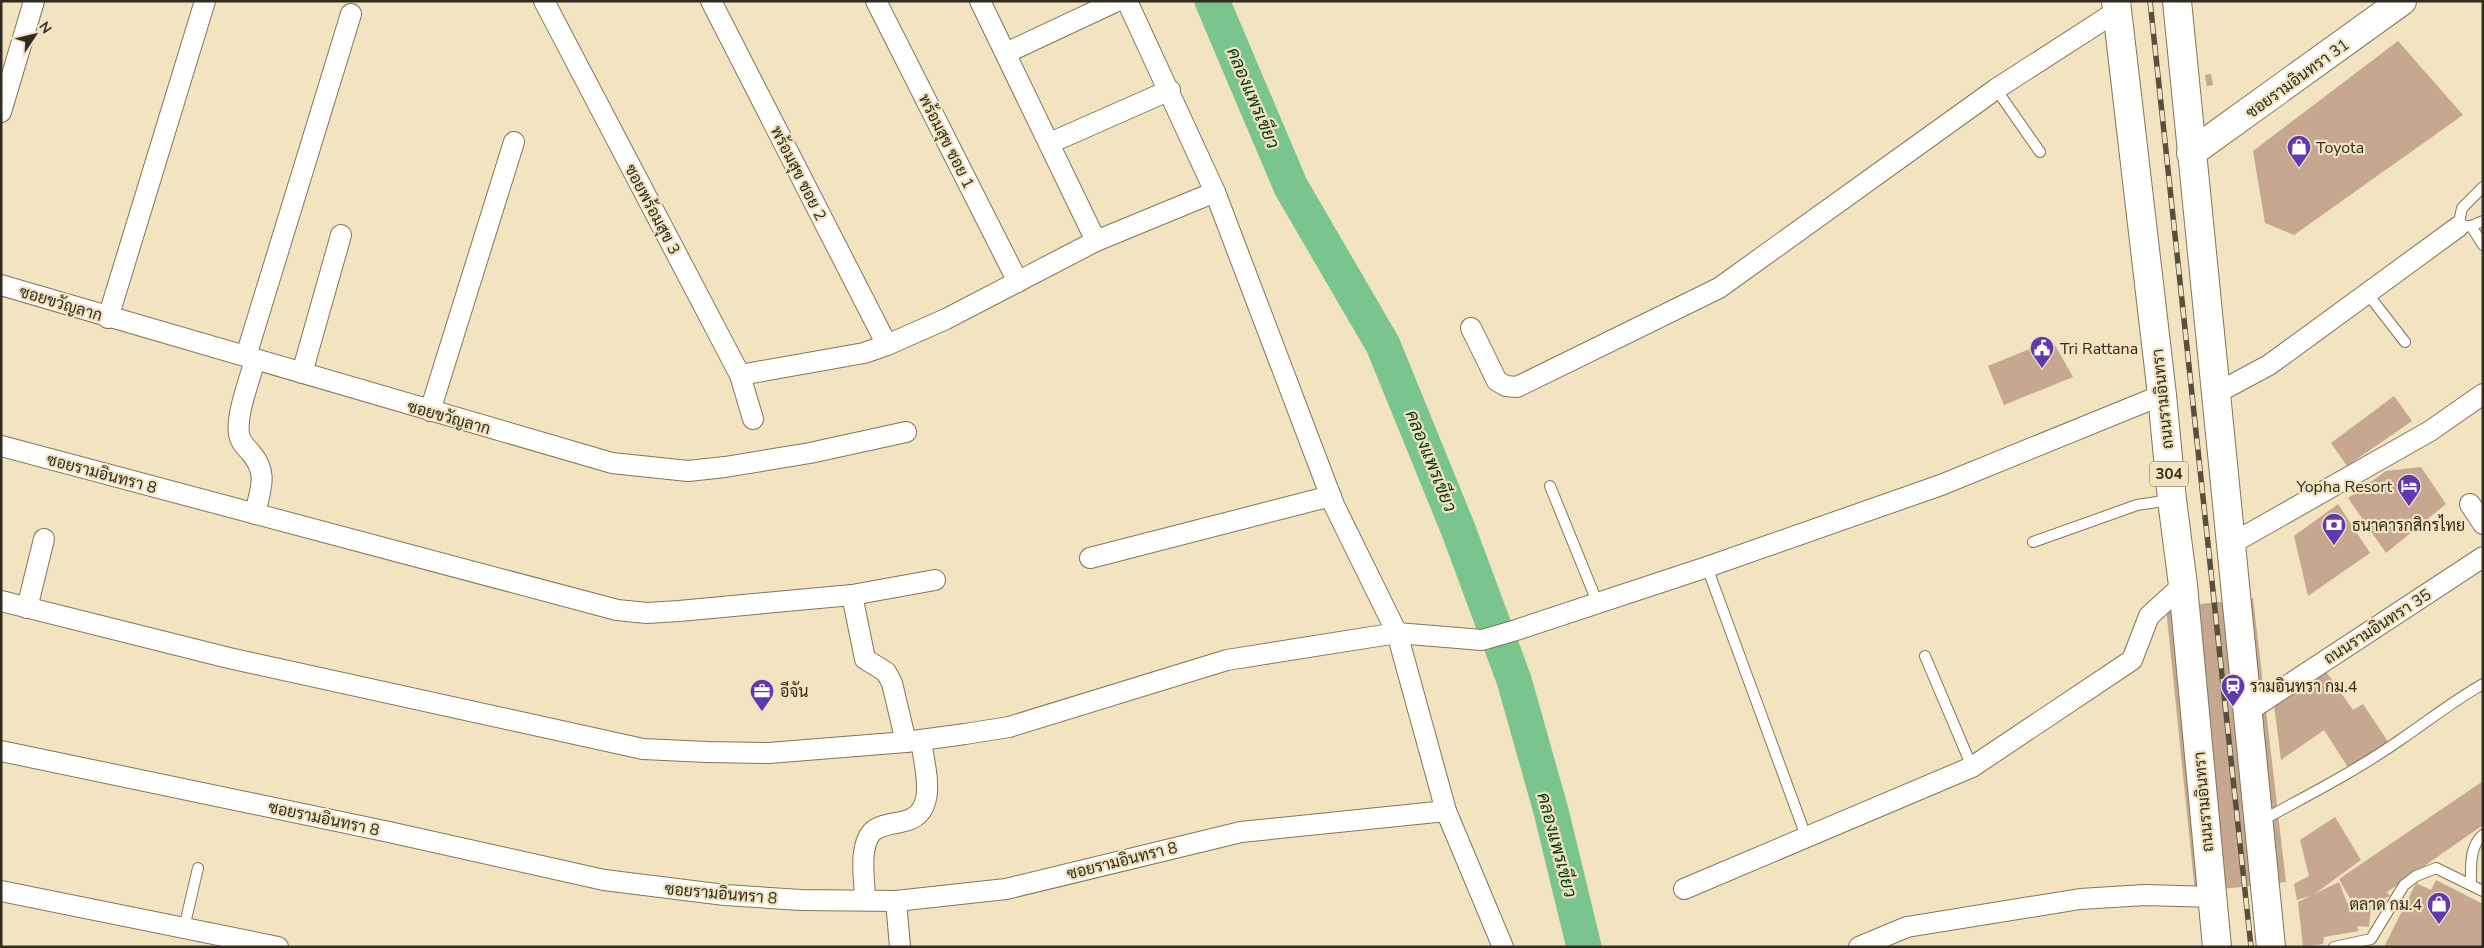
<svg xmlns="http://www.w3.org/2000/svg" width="2484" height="948" viewBox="0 0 2484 948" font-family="'Nunito Sans',Sarabun,sans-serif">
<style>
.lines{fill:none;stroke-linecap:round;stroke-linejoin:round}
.river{stroke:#7ac48d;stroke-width:35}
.building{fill:#c6a790}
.lane-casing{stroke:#837656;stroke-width:12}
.street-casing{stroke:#837656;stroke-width:22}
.secondary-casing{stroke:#837656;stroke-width:30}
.primary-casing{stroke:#837656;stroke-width:30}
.lane{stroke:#fff;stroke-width:10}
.street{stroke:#fff;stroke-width:20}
.secondary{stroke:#fff;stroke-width:28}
.primary{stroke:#fff;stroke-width:28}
.rail-casing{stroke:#57503f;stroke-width:5.5}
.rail{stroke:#f2e4c1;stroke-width:4;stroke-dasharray:11;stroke-linecap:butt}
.labels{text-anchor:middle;stroke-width:4.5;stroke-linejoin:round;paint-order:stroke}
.shield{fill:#f2e4c1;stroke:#6a624f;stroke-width:1}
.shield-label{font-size:15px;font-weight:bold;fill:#302b1e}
.street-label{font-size:16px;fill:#302b1e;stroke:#f2e4c1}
.poi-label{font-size:16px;fill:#302b1e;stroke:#f2e4c1;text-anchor:start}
.water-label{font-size:18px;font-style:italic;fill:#003816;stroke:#f2e4c1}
</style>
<rect width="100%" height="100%" fill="#f2e4c1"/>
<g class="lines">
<path class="river" d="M1212 1 1291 187 1383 345 1458 529 1514 680 1551 811 1584 947"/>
</g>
<g class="building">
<path d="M2398 41 2463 115 2294 235 2265 223 2253 151Z"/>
<path d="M2211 74 2213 85 2207 86 2205 75Z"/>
<path d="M2052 340 2073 377 2004 405 1988 366Z"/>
<path d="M2394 396 2412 421 2347 466 2331 443Z"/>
<path d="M2421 467 2446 504 2386 553 2348 498 2386 471Z"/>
<path d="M2338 504 2370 553 2308 596 2294 536Z"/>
<path d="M2253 598 2286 882 2195 892 2166 608Z"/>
<path d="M2325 670 2353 710 2363 704 2389 743 2349 769 2324 730 2281 760 2274 705Z"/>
<path d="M2483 781V825L2387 892 2390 896 2371 905 2369 927 2357 926 2359 931 2324 937 2323 944 2303 947 2298 902 2339 882 2347 903 2352 902 2339 879Z"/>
<path d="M2335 817 2361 860 2313 895 2297 900 2294 884 2309 876 2300 840Z"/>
<path d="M2436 880 2483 904V947H2384L2416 883 2431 890Z"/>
</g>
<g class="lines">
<defs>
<g id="lane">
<path d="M1996 89 2040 152"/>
<path d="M2483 187 2462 208 2458 227 2471 226 2483 221"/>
<path d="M2471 226 2483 245"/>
<path d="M2367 293 2405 342"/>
<path d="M1550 486 1598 604"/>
<path d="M2033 542 2137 505 2170 500"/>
<path d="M1707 567 1807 839"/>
<path d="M1925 656 1972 767"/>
<path d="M2261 821C2308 795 2356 771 2400 740 2428 721 2453 701 2483 684"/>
<path d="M2471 885C2471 869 2469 846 2483 835"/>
<path d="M184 928 198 868"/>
<path d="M2334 947 2371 939 2404 885 2416 876 2436 868 2483 891"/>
</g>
<g id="street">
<path d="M544 1 740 375 753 419"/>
<path d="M711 1 887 345"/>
<path d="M876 1 1018 282"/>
<path d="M980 1 1096 241"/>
<path d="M1127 1 1215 192 1334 505 1397 633 1446 811 1503 947"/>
<path d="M1006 53 1117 1"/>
<path d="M1 112 34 1"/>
<path d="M1050 143 1170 90"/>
<path d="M1 285 612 463 688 471 725 467 810 453 906 432"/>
<path d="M108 318 205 1"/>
<path d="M1471 328 1497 381 1506 386 1517 387 1719 288 1996 89 2117 11"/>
<path d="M246 356 351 14"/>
<path d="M302 373 341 235"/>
<path d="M740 375 864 353 887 345 946 319 1096 241 1215 192"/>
<path d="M2215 394 2269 365 2458 227"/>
<path d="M430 411 514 142"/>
<path d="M1 446 617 610 647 613 679 611 852 595 935 580"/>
<path d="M2470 504 2483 524"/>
<path d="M255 514C260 489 269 474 251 453 246 447 240 442 239 434 236 413 250 380 255 359"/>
<path d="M2231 544 2430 431 2483 394"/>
<path d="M1090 558 1331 496"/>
<path d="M852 595 865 659 886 672 892 683 906 742"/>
<path d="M1 601 229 658 643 749 707 752 769 753 906 742 965 734 1009 727 1227 660 1397 633 1482 640 1513 631 1707 567 1941 485 2162 395"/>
<path d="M27 608 44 539"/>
<path d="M2247 712 2483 557"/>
<path d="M1 751 389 832 604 880 725 895 801 900 896 901 1006 889 1241 832 1446 811"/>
<path d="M1684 889 1972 767 2132 660 2149 616 2183 585"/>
<path d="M1 891 278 947"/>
<path d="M865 900C865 881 858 848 872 832 879 825 892 824 901 822 941 815 924 767 921 740"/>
<path d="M896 901 900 947"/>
<path d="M1859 947 1907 927 2080 899 2145 895 2212 897"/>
</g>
<path id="secondary" d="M2191 153 2402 1"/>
<g id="primary">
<path d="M2116 1 2162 395 2172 500 2183 585 2217 947"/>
<path d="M2177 1 2271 947"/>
</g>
</defs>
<use href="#lane" class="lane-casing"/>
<use href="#street" class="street-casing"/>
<use href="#secondary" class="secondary-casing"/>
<use href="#primary" class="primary-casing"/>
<use href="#lane" class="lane"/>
<use href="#street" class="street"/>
<use href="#secondary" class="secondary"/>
<use href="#primary" class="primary"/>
<defs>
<path id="rail" d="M2150 1 2251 947"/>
</defs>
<use href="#rail" class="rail-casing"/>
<use href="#rail" class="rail"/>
</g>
<defs>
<symbol id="shop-pin" viewBox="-11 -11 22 30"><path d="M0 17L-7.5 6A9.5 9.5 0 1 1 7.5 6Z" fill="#6038b0" stroke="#f2e4c1"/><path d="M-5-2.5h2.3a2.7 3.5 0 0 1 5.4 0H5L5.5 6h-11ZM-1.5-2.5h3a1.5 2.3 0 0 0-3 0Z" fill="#fff"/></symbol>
<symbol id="civic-pin" viewBox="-11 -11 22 30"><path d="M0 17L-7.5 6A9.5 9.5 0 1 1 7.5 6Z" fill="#6038b0" stroke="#f2e4c1"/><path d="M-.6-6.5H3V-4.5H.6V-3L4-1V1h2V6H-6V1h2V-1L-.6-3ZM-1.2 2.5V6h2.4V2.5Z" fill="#fff"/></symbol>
<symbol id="hotel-pin" viewBox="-11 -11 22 30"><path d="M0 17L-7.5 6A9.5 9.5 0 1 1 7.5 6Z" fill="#6038b0" stroke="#f2e4c1"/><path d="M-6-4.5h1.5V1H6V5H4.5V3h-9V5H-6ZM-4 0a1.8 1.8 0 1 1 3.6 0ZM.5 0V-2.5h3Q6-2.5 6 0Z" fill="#fff"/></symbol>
<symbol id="bank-pin" viewBox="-11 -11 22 30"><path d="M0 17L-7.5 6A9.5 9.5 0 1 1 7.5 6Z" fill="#6038b0" stroke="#f2e4c1"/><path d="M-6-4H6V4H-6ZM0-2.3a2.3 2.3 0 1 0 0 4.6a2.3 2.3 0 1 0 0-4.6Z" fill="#fff"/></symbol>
<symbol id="station-pin" viewBox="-11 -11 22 30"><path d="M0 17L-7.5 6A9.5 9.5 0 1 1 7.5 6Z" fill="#6038b0" stroke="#f2e4c1"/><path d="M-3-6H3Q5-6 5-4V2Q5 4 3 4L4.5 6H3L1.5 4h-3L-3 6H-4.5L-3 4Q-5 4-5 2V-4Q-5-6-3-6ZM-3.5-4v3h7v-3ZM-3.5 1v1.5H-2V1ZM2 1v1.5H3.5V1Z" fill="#fff"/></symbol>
<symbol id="office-pin" viewBox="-11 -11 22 30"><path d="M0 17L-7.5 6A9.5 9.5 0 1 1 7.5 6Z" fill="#6038b0" stroke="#f2e4c1"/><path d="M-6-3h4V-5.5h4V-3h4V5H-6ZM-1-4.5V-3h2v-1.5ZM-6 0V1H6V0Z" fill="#fff"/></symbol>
</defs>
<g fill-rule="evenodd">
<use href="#shop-pin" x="2285" y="133" width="28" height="38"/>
<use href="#civic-pin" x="2028" y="334" width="28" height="38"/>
<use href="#hotel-pin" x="2395" y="472" width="28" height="38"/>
<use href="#bank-pin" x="2320" y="511" width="28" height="38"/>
<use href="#station-pin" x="2219" y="672" width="28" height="38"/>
<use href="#office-pin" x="748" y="677" width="28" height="38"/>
<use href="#shop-pin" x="2425" y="890" width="28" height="38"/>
</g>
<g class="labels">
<rect class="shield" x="2150" y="461.5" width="38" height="25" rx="4"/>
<g class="shield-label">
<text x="2169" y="479">304</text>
</g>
<g class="street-label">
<text transform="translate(2297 78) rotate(-36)" y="6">ซอยรามอินทรา 31</text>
<text transform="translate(947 141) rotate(63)" y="6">พร้อมสุข ซอย 1</text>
<text transform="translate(799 173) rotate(63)" y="6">พร้อมสุข ซอย 2</text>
<text transform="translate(653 209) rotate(62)" y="6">ซอยพร้อมสุข 3</text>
<text transform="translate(61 303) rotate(17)" y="6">ซอยขวัญลาก</text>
<text transform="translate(2162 399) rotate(-96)" y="6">ถนนรามอินทรา</text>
<text transform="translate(449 417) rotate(16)" y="6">ซอยขวัญลาก</text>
<text transform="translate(102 473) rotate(15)" y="6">ซอยรามอินทรา 8</text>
<text transform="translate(2377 626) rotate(-33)" y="6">ถนนรามอินทรา 35</text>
<text transform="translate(2203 802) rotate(-95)" y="6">ถนนรามอินทรา</text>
<text transform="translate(324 818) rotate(12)" y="6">ซอยรามอินทรา 8</text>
<text transform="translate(1122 860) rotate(-14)" y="6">ซอยรามอินทรา 8</text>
<text transform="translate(721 893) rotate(5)" y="6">ซอยรามอินทรา 8</text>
</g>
<g class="poi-label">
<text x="2316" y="153">Toyota</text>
<text x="2060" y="354">Tri Rattana</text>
<text x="2392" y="492" text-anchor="end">Yopha Resort</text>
<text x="2352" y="531">ธนาคารกสิกรไทย</text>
<text x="2250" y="692">รามอินทรา กม.4</text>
<text x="780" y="697">อีจัน</text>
<text x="2422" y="910" text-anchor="end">ตลาด กม.4</text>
</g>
<g class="water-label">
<text transform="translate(1253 98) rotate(67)" y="6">คลองแพรเขียว</text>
<text transform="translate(1431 461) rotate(68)" y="6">คลองแพรเขียว</text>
<text transform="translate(1557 845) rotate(75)" y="6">คลองแพรเขียว</text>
</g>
</g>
<rect width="2484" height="948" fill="none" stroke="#302b1e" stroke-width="5"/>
<g transform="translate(35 35) rotate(55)" stroke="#f2e4c1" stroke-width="4" paint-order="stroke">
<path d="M0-4L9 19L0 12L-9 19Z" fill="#302b1e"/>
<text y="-8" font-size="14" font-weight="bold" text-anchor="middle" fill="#302b1e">N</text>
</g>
</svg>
